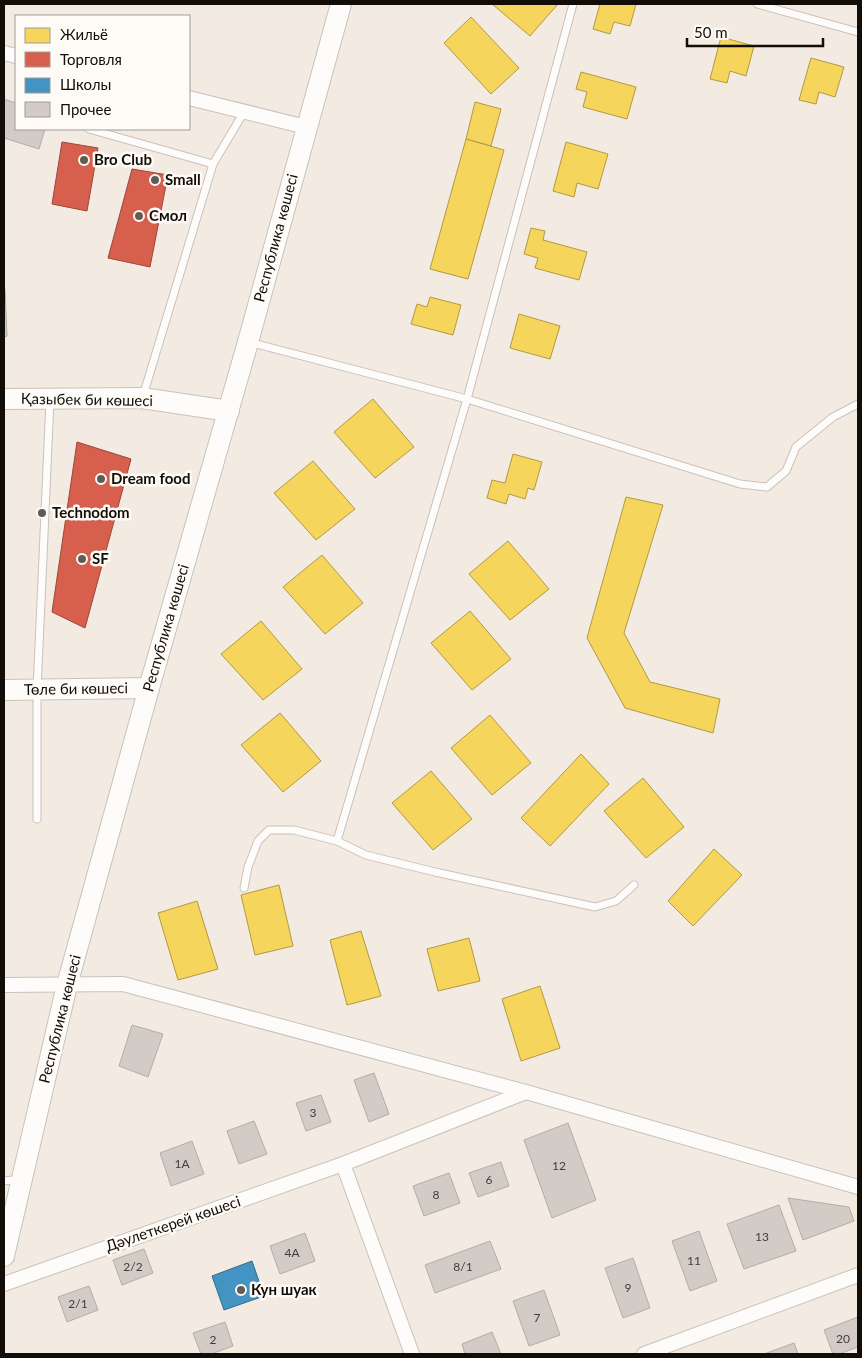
<svg xmlns="http://www.w3.org/2000/svg" width="862" height="1358" viewBox="0 0 862 1358" font-family="Lato,sans-serif">
<style>
.homes{fill:#f6d55c;stroke:#b29942}
.shops{fill:#d6604d;stroke:#9b4738}
.schools{fill:#4393c3;stroke:#346b8b}
.building{fill:#d3cbc6;stroke:#b4aca7}
.lines{fill:none;stroke-linecap:round;stroke-linejoin:round}
.lane-casing{stroke:#c9c2ba;stroke-width:9}
.street-casing{stroke:#c9c2ba;stroke-width:16}
.secondary-casing{stroke:#c9c2ba;stroke-width:22}
.lane{stroke:#fdfcfa;stroke-width:7}
.street{stroke:#fdfcfa;stroke-width:14}
.secondary{stroke:#fdfcfa;stroke-width:20}
.poi-dot{fill:#615b53;stroke:#fefbf7;stroke-width:2}
.labels{text-anchor:middle;stroke-width:5;stroke-linejoin:round;paint-order:stroke}
.number-label{font-size:12px;fill:#423c37}
.poi-label{font-size:15px;font-weight:bold;fill:#120d07;stroke:#fefbf7;text-anchor:start}
.street-label{font-size:15px;fill:#120d07;stroke:#fefbf7}
</style>
<rect width="100%" height="100%" fill="#f3ebe1"/>
<g class="homes">
<path d="M492 4H558L530 36Z"/>
<path d="M600 4H636L630 26 614 22 610 34 593 29Z"/>
<path d="M471 17 519 68 491 94 444 43Z"/>
<path d="M721 37 754 46 746 76 730 71 727 83 710 79Z"/>
<path d="M811 58 844 67 835 97 819 92 816 104 799 100Z"/>
<path d="M581 72 636 87 627 119 583 107 587 92 576 89Z"/>
<path d="M475 102 501 109 491 146 466 139Z"/>
<path d="M466 139 504 150 468 279 430 269Z"/>
<path d="M566 142 608 154 598 189 577 183 574 197 553 191Z"/>
<path d="M531 228 545 231 543 240 587 252 579 280 535 268 538 258 524 254Z"/>
<path d="M430 297 461 305 453 335 411 324 417 304 427 307Z"/>
<path d="M519 314 560 326 550 359 510 348Z"/>
<path d="M373 399 414 447 375 478 334 432Z"/>
<path d="M513 454 542 462 534 490 528 488 525 499 509 494 506 504 487 498 492 480 505 483Z"/>
<path d="M313 461 355 509 316 540 274 493Z"/>
<path d="M626 497 663 505 624 633 650 682 720 699 713 733 625 708 587 638Z"/>
<path d="M508 541 549 589 510 620 469 574Z"/>
<path d="M322 555 363 603 325 634 283 587Z"/>
<path d="M470 611 511 659 472 690 431 643Z"/>
<path d="M261 621 302 669 263 700 221 654Z"/>
<path d="M280 713 321 761 283 792 241 745Z"/>
<path d="M490 715 531 763 492 795 451 748Z"/>
<path d="M581 754 609 784 550 846 521 818Z"/>
<path d="M431 771 472 819 433 850 392 803Z"/>
<path d="M643 778 684 827 646 858 604 811Z"/>
<path d="M714 849 742 875 693 926 668 901Z"/>
<path d="M279 885 293 946 255 955 241 895Z"/>
<path d="M197 901 218 969 178 980 158 913Z"/>
<path d="M361 931 381 996 347 1005 330 940Z"/>
<path d="M469 938 480 981 438 991 427 949Z"/>
<path d="M540 986 560 1048 521 1061 502 999Z"/>
</g>
<g class="shops">
<path d="M62 142 98 148 87 211 52 204Z"/>
<path d="M132 169 168 175 150 267 108 258Z"/>
<path d="M77 442 131 459 85 628 52 612Z"/>
</g>
<path class="schools" d="M252 1261 264 1296 224 1310 212 1276Z"/>
<g class="building">
<path d="M4 99 16 103V129H45L39 149 4 138Z"/>
<path d="M4 289H5L7 336 4 337Z"/>
<path d="M132 1025 163 1034 148 1077 119 1066Z"/>
<path d="M374 1073 389 1114 369 1122 354 1080Z"/>
<path d="M321 1095 331 1122 306 1131 296 1103Z"/>
<path d="M254 1121 267 1154 239 1164 227 1131Z"/>
<path d="M568 1123 596 1200 552 1218 524 1140Z"/>
<path d="M192 1141 204 1174 171 1186 160 1153Z"/>
<path d="M501 1162 509 1186 478 1197 469 1173Z"/>
<path d="M449 1173 460 1203 424 1216 413 1186Z"/>
<path d="M788 1198 849 1207 854 1221 803 1240Z"/>
<path d="M779 1205 796 1251 744 1269 727 1224Z"/>
<path d="M699 1231 717 1281 690 1291 672 1241Z"/>
<path d="M305 1233 315 1261 280 1274 270 1246Z"/>
<path d="M490 1241 501 1269 435 1293 425 1265Z"/>
<path d="M144 1249 153 1273 122 1285 113 1260Z"/>
<path d="M633 1258 650 1308 623 1318 605 1268Z"/>
<path d="M89 1286 98 1310 67 1322 58 1297Z"/>
<path d="M544 1290 560 1335 529 1346 513 1301Z"/>
<path d="M858 1317V1347L839 1354H833L824 1330Z"/>
<path d="M225 1322 233 1346 211 1354H201L193 1333Z"/>
<path d="M492 1332 501 1354H465L462 1344Z"/>
<path d="M794 1343 798 1354H764Z"/>
</g>
<g class="lines">
<defs>
<g id="lane">
<path d="M757 4 858 32"/>
<path d="M89 129 213 164"/>
<path d="M249 342 467 399 740 484 767 487 786 471 796 447 833 417 858 404"/>
<path d="M143 396 213 164 244 112"/>
<path d="M37 819V690L50 401"/>
<path d="M337 841 467 399 573 4"/>
<path d="M244 888 248 867 258 841 269 830H294L337 841 366 855 435 872 595 907 616 901 634 885"/>
<path d="M4 1181 21 1179"/>
</g>
<g id="street">
<path d="M4 53 16 56"/>
<path d="M189 98 306 127"/>
<path d="M4 985 123 984 526 1092 858 1187"/>
<path d="M343 1164 412 1354"/>
<path d="M4 1284 343 1164 526 1092"/>
<path d="M644 1354 858 1275"/>
</g>
<g id="secondary">
<path d="M4 399 142 398 229 411"/>
<path d="M4 690 149 688"/>
<path d="M4 1256 67 985 149 688 248 342 341 4"/>
</g>
</defs>
<use href="#lane" class="lane-casing"/>
<use href="#street" class="street-casing"/>
<use href="#secondary" class="secondary-casing"/>
<use href="#lane" class="lane"/>
<use href="#street" class="street"/>
<use href="#secondary" class="secondary"/>
</g>
<g class="poi-dot">
<circle cx="84" cy="160" r="5"/>
<circle cx="155" cy="180" r="5"/>
<circle cx="139" cy="216" r="5"/>
<circle cx="101" cy="479" r="5"/>
<circle cx="42" cy="513" r="5"/>
<circle cx="82" cy="559" r="5"/>
<circle cx="241" cy="1290" r="5"/>
</g>
<g class="labels">
<g class="number-label">
<text x="313" y="1117">3</text>
<text x="182" y="1168">1А</text>
<text x="559" y="1170">12</text>
<text x="489" y="1184">6</text>
<text x="436" y="1199">8</text>
<text x="762" y="1241">13</text>
<text x="292" y="1257">4А</text>
<text x="694" y="1265">11</text>
<text x="133" y="1271">2/2</text>
<text x="463" y="1271">8/1</text>
<text x="628" y="1292">9</text>
<text x="78" y="1308">2/1</text>
<text x="537" y="1322">7</text>
<text x="843" y="1343">20</text>
<text x="213" y="1344">2</text>
</g>
<g class="poi-label">
<text x="94" y="165">Bro Club</text>
<text x="165" y="185">Small</text>
<text x="149" y="221">Смол</text>
<text x="111" y="484">Dream food</text>
<text x="52" y="518">Technodom</text>
<text x="92" y="564">SF</text>
<text x="251" y="1295">Кун шуак</text>
</g>
<g class="street-label">
<text transform="translate(276 238) rotate(-75)" y="5">Республика көшесі</text>
<text transform="translate(87 400) rotate(1)" y="5">Қазыбек би көшесі</text>
<text transform="translate(166 628) rotate(-74)" y="5">Республика көшесі</text>
<text transform="translate(76 689) rotate(-1)" y="5">Төле би көшесі</text>
<text transform="translate(60 1019) rotate(-76)" y="5">Республика көшесі</text>
<text transform="translate(173 1224) rotate(-19)" y="5">Дәулеткерей көшесі</text>
</g>
</g>
<rect width="862" height="1358" fill="none" stroke="#120d07" stroke-width="10"/>
<rect x="15" y="15" width="175" height="115" fill="#fefbf7" stroke="#a09c97"/>
<rect x="25" y="28" width="25" height="15" fill="#f6d55c" stroke="#a09c97"/>
<text x="60" y="40" font-size="15" fill="#120d07">Жильё</text>
<rect x="25" y="52" width="25" height="15" fill="#d6604d" stroke="#a09c97"/>
<text x="60" y="65" font-size="15" fill="#120d07">Торговля</text>
<rect x="25" y="78" width="25" height="15" fill="#4393c3" stroke="#a09c97"/>
<text x="60" y="90" font-size="15" fill="#120d07">Школы</text>
<rect x="25" y="102" width="25" height="15" fill="#d3cbc6" stroke="#a09c97"/>
<text x="60" y="115" font-size="15" fill="#120d07">Прочее</text>
<path d="M687 38v8h136v-8" fill="none" stroke="#120d07" stroke-width="2.5"/>
<text x="694" y="38" font-size="15" fill="#120d07" stroke="#fefbf7" stroke-width="4" paint-order="stroke">50 m</text>
</svg>
